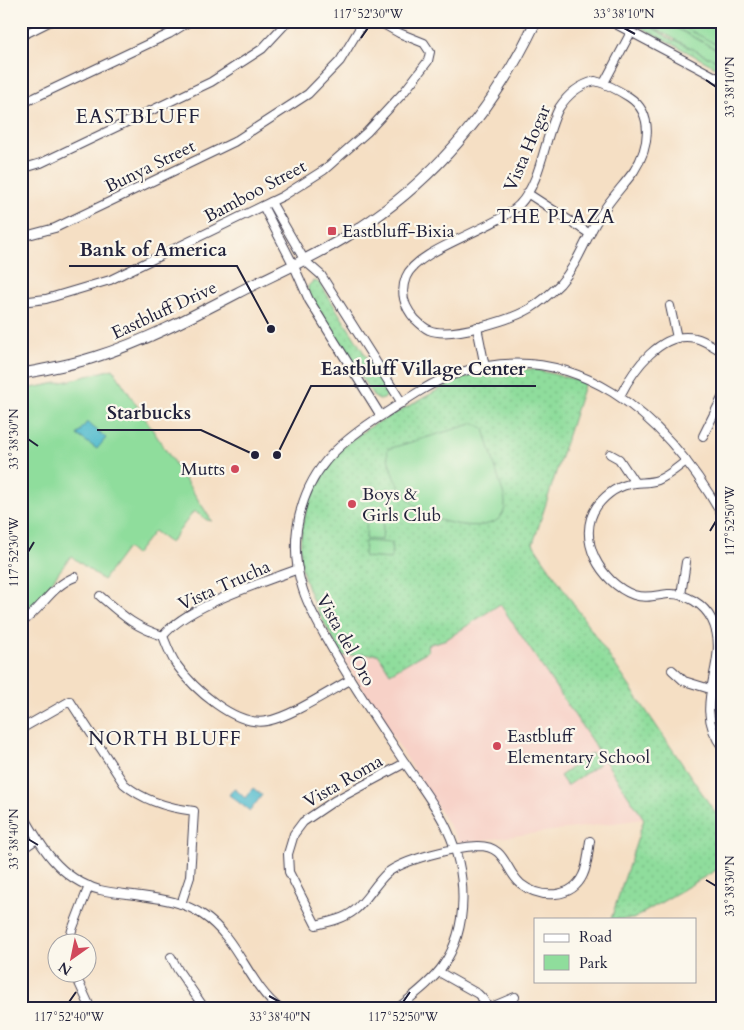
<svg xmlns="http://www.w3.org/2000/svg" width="744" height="1030" viewBox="0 0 744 1030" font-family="Cardo,serif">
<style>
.built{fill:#f7d1c7}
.green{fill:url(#green-dots);stroke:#58806c}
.pitch{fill:#8fdd9c;stroke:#58806c}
.water{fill:#51bbcd;stroke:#3a6e84}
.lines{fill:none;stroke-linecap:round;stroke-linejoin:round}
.minor-casing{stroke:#423e50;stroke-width:10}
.major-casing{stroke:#423e50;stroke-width:12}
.minor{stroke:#fff;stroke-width:8}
.major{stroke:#fff;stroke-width:10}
.ticks{fill:none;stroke:#22223b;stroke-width:2}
.poi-dot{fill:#d1495b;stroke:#fbf7ec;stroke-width:2}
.labels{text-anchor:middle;stroke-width:4.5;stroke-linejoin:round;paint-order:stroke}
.street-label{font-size:18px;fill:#22223b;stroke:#fbf7ec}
.poi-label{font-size:18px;fill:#22223b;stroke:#fbf7ec;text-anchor:start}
.neighbourhood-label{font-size:19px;letter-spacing:1px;fill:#22223b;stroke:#fbf7ec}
.quarter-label{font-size:20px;letter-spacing:1px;fill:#22223b;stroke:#fbf7ec}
.leader{fill:none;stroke:#22223b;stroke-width:2}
.callout-dot{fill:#22223b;stroke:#fbf7ec;stroke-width:2}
.callout-label{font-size:19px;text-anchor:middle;font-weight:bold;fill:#22223b;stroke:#fbf7ec;stroke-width:4.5;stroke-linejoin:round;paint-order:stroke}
.neatline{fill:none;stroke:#22223b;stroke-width:2}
.ticks-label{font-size:12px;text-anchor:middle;fill:#22223b}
</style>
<defs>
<pattern id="green-dots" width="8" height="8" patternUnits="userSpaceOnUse" patternTransform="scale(1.25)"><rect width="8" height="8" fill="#8fdd9c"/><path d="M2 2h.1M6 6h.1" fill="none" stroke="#7bbd87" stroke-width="1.8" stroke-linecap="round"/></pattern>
</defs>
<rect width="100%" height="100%" fill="#fbf7ec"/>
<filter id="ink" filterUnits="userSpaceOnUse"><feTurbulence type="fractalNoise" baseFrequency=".02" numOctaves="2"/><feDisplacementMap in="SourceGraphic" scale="10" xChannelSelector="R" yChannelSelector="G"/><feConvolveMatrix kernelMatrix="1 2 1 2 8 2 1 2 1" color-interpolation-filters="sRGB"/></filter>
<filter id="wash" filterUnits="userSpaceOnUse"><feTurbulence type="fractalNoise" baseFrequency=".0096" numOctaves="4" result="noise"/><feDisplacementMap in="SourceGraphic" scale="20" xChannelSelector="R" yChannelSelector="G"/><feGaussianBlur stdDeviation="1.12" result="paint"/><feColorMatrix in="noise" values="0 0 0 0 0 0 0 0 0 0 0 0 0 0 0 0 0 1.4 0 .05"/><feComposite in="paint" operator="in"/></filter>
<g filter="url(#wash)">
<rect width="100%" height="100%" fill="#f5dfc4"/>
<path class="built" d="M500 604 644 819 460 843 342 656 378 653 390 672 427 645 447 639Z"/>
<g class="green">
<path d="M629 21H641L674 41 675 40 706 56 723 62V71Z"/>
<path d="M663 21H723V51L714 48Z"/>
<path d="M313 281 318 282 321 285 387 389V395L384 399 379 400 374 397 308 293V286Z"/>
<path d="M533 369 585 382 533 544 723 824V866L633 919H611L644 819 500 604 447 639 427 645 428 651 390 673 378 654 342 656C327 626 306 596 301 563 296 528 313 479 336 454 354 433 385 419 409 406 434 392 459 377 488 371 502 369 518 370 533 369Z"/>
<path d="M592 753 599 764 567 786 560 776Z"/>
</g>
<g class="pitch">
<path d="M641 21H663L714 48 723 51V62L706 56Z"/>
<path d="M673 21H723V44L721 47Z"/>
<path d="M113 369 212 521 207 520 194 511 170 543 154 531 135 555 127 548 103 580 71 556 29 612 21 607V390L68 381Z"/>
<path d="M475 423 484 429C489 446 494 463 499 480 501 487 505 496 505 503 507 538 442 525 424 513 409 503 399 488 392 471 390 463 386 456 388 449Z"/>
<path d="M367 511 384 512 382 540 366 539Z"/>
<path d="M365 541 392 543 391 559 364 557Z"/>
</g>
<g class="water">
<path d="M87 422 106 438 97 449 77 435Z"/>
<path d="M234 788 245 798 253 788 262 795 250 811 229 795Z"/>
</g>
</g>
<g filter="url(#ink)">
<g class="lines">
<defs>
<g id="minor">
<path d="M610 21 723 81"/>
<path d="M21 36 51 21"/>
<path d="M595 81C608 84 618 90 629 97 655 114 649 148 634 171 624 185 611 198 602 213 586 236 579 263 560 284 551 293 541 302 531 308 511 320 450 339 429 330 424 328 419 323 415 319 404 307 400 292 406 277 417 249 493 230 519 205 542 181 544 137 559 108 568 94 579 85 595 81Z"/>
<path d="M604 83 631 32"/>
<path d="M21 104 169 34 190 21"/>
<path d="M21 169 41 163 211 82 262 49 288 21"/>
<path d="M527 193 590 234"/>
<path d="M271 202 305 261 321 275 402 403"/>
<path d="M263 206 294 266 309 300 381 416"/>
<path d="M21 237 55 228 234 142 308 94 340 61 364 21"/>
<path d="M21 302 46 299 110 280 283 196 324 170 367 132 404 92 428 61 430 52 424 43 399 33 378 21"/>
<path d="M670 306 677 338"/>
<path d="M477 327 485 367"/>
<path d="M620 396C633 370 661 330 695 338 705 340 714 347 723 352"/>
<path d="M703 436 723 396"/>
<path d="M610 454 619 459 635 483"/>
<path d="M686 461C677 468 668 476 658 480 650 483 643 482 635 483 619 485 607 493 597 506 575 538 601 583 634 595 646 599 657 595 668 594 686 593 704 604 712 620 733 662 688 703 723 748"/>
<path d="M298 569C262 583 186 606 163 636 167 646 170 655 176 664 193 688 235 727 267 721 290 717 328 692 350 680"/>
<path d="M681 595 686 562"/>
<path d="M100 596C122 615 134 627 163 636"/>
<path d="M21 623C42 609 51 586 75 577"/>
<path d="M672 670 684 681 710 689"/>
<path d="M21 729 70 701 124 784C144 801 168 808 194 811L190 877 181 904"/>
<path d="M405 763 334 801 303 822 294 834 288 854 289 872 316 925C329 922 344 919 355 910 367 900 375 884 387 873 405 859 455 847 478 846 507 846 504 870 521 884 540 899 572 899 583 875 588 865 588 852 590 841"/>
<path d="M21 811C40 845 59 879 100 890 113 893 128 894 141 896 163 899 184 902 203 915 238 938 248 984 280 1009"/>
<path d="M21 850 37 839"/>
<path d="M69 942 72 930 89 886"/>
<path d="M171 957 178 970 205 1009"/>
<path d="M74 972 91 1009"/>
<path d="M439 972 478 994 483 999 489 1009"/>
<path d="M489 1008 515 997"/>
<path d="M397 1009C412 996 430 984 442 967 470 928 467 871 447 829 436 805 419 784 405 763 379 724 353 686 330 645 308 607 291 575 297 529 305 471 338 443 384 414 406 400 428 384 452 375 575 332 667 417 723 517"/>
</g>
<path id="major" d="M21 374C46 369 71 365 95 357 146 341 195 315 243 290 277 273 311 258 344 238 430 186 493 112 536 21"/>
</defs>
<use href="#minor" class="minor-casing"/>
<use href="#major" class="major-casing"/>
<use href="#minor" class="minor"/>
<use href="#major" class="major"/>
</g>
</g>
<path class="ticks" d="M624 28 635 34M361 38 368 28M706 80 716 87M28 439 38 446M710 531 716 521M28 552 34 542M28 839 38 845M706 880 716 886M269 996 280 1002M69 1002 76 992M403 1002 410 992"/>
<g class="poi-dot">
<rect x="327" y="226" width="10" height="10" rx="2.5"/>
<circle cx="235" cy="469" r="5"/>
<circle cx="352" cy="504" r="5"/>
<circle cx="497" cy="746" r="5"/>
</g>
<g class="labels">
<g class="street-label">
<text transform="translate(527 148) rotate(-67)" y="6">Vista Hogar</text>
<text transform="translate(150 166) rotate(-26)" y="6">Bunya Street</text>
<text transform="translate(255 191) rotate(-28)" y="6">Bamboo Street</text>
<text transform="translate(164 310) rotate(-25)" y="6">Eastbluff Drive</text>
<text transform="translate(224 585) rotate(-24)" y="6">Vista Trucha</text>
<text transform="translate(346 640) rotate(61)" y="6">Vista del Oro</text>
<text transform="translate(343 781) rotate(-30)" y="6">Vista Roma</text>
</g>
<g class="poi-label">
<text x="342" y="237">Eastbluff-Bixia</text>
<text x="225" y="475" text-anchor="end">Mutts</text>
<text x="362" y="500">Boys &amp;<tspan x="362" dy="21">Girls Club</tspan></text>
<text x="507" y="742">Eastbluff<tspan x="507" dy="21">Elementary School</tspan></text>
</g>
<g class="neighbourhood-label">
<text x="556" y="223">THE PLAZA</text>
<text x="165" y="745">NORTH BLUFF</text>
</g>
<g class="quarter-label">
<text x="138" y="123">EASTBLUFF</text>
</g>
</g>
<path class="leader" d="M271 329L237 266H69M277 455L311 386H536M255 455L201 430H97"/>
<g class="callout-dot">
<circle cx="271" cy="329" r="5"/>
<circle cx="277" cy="455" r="5"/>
<circle cx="255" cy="455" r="5"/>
</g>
<g class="callout-label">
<text x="153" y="256">Bank of America</text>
<text x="423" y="375">Eastbluff Village Center</text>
<text x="149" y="419">Starbucks</text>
</g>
<rect width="744" height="1030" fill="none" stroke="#fbf7ec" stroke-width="55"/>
<rect x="534" y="918" width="162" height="65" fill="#fbf7ec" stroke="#a4a2a5"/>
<rect x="544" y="934" width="25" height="8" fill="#ffffff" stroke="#a4a2a5"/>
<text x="579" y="942" font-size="15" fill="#22223b">Road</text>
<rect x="544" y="955" width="25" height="15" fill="#8fdd9c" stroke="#a4a2a5"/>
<text x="579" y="968" font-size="15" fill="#22223b">Park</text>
<g transform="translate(72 958) rotate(213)"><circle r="24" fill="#fbf7ec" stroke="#a4a2a5"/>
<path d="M0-4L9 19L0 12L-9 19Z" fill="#d1495b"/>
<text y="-8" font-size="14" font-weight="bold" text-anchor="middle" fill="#22223b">N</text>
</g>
<rect x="28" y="28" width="688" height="974" class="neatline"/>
<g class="ticks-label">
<text x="368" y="18">117°52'30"W</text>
<text x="624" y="18">33°38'10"N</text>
<text transform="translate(730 87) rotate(-90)" y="4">33°38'10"N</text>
<text transform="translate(14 439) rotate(-90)" y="4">33°38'30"N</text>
<text transform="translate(730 521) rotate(-90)" y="4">117°52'50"W</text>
<text transform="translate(14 552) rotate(-90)" y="4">117°52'30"W</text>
<text transform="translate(14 839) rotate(-90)" y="4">33°38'40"N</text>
<text transform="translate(730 886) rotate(-90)" y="4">33°38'30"N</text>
<text x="69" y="1021">117°52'40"W</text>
<text x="280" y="1021">33°38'40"N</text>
<text x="403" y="1021">117°52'50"W</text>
</g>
</svg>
